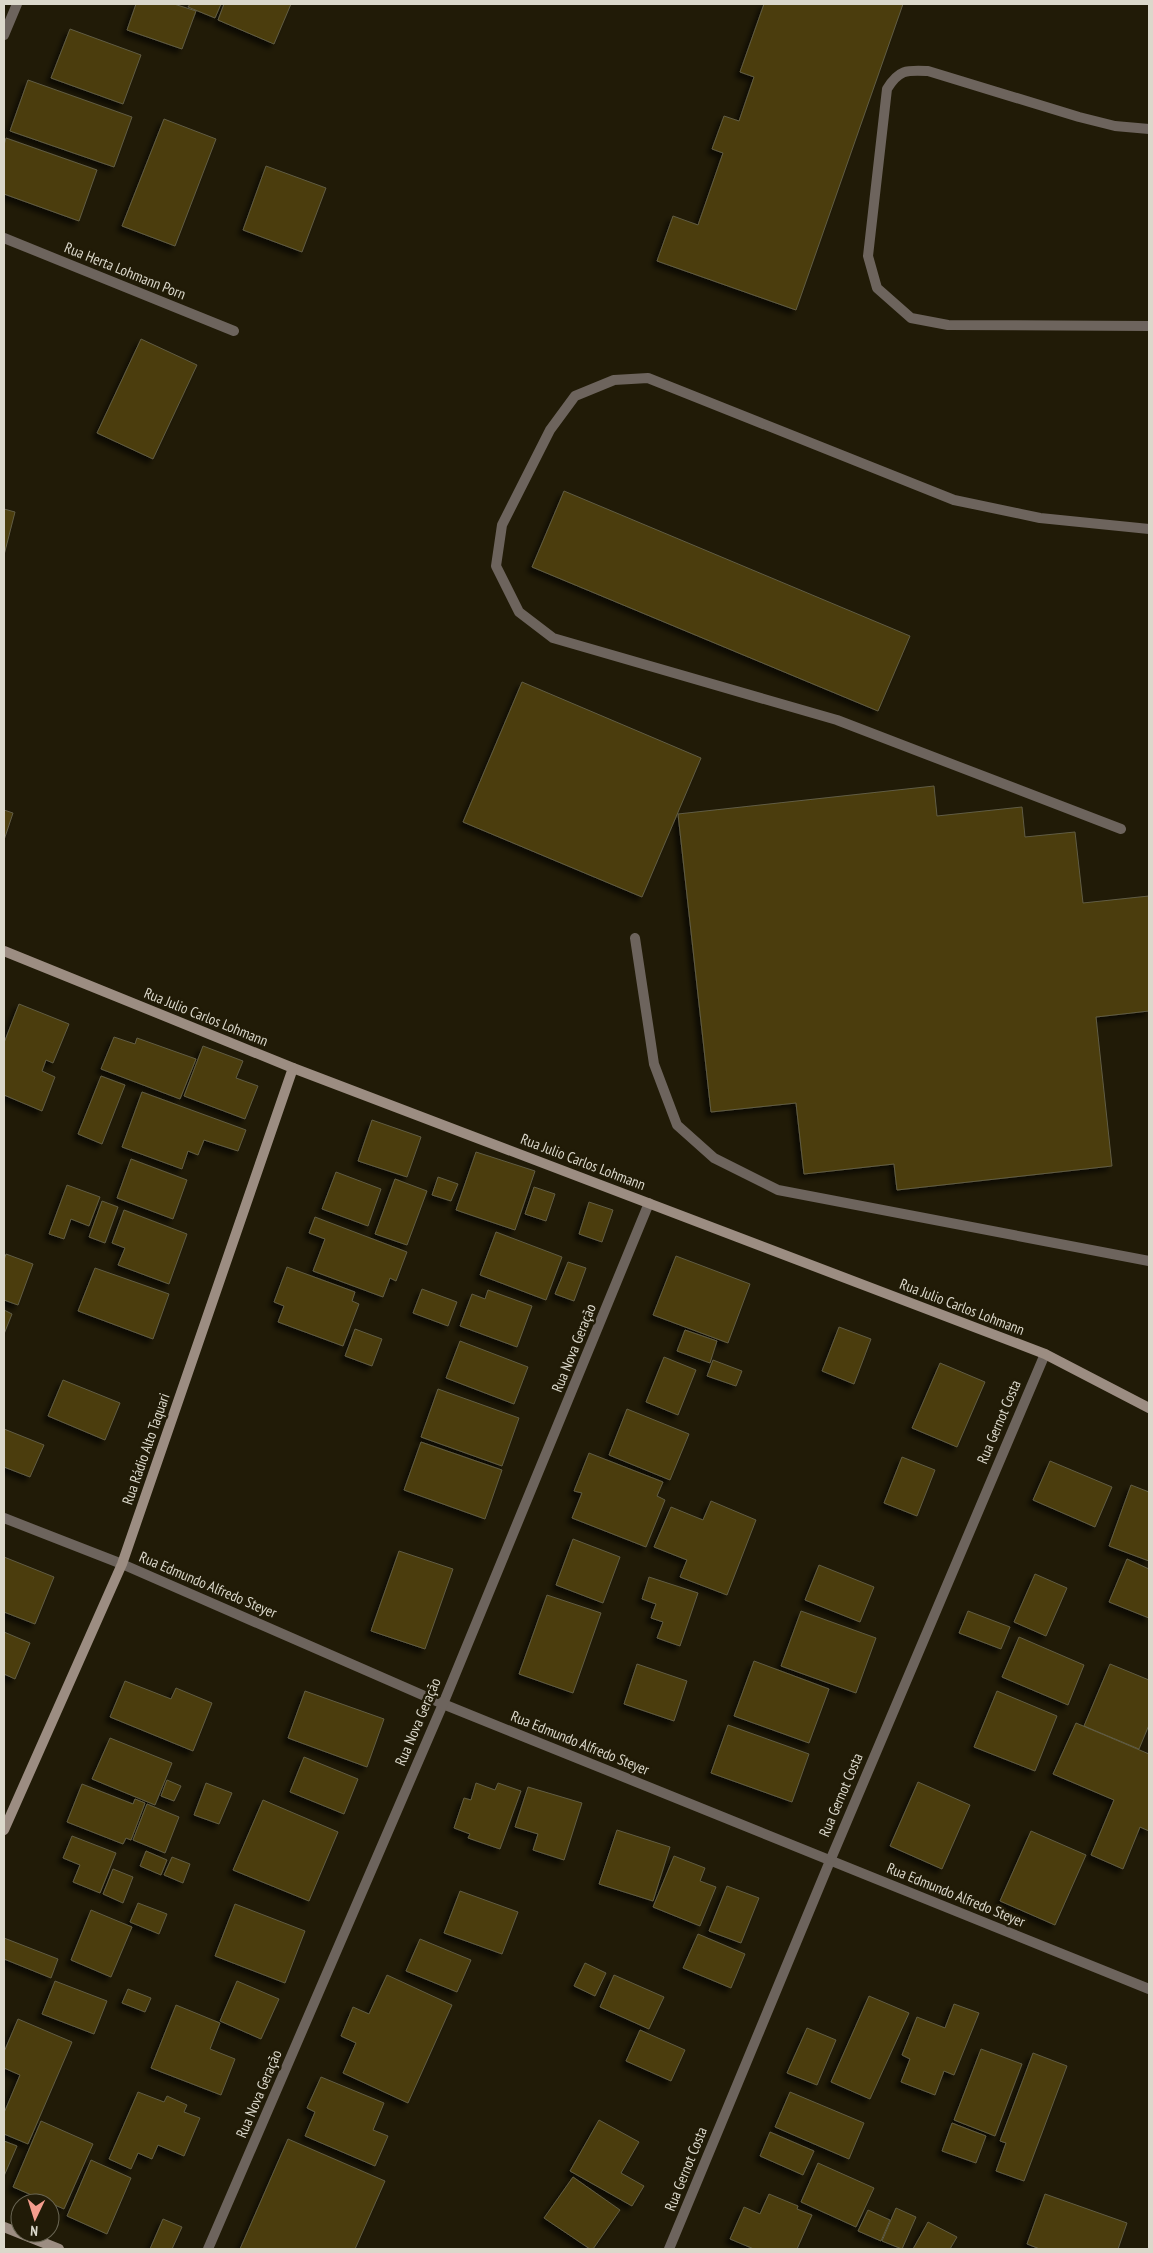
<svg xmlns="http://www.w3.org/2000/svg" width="1153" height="2253" viewBox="0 0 1153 2253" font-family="'PT Sans Narrow',sans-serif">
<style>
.building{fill:#4b3e07;stroke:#615c45;filter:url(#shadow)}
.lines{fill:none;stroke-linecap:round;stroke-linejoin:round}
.lane{stroke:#6d645d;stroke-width:10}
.street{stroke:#6d645d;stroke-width:10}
.secondary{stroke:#9c8d82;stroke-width:10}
.labels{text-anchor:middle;stroke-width:5;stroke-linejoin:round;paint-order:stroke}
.street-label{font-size:15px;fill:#dbd8cb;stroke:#211b07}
</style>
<defs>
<filter id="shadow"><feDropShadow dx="-4.5" dy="4.5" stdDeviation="2.5" flood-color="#0009"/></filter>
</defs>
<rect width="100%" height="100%" fill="#211b07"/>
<g class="building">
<path d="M136 4H174L196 11 182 49 127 30Z"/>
<path d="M190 4H221L215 18 188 7Z"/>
<path d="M224 4H291L274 44 218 20Z"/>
<path d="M764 4H903L796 310 657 261 673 216 698 225 723 153 712 149 724 116 739 121 754 77 740 72Z"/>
<path d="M70 29 141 55 123 104 51 78Z"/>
<path d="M28 80 132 117 114 167 10 131Z"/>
<path d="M164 119 216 139 175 246 122 226Z"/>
<path d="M6 138 97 170 79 221 4 194V145Z"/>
<path d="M266 166 326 188 302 252 243 230Z"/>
<path d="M141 339 197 365 153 459 97 433Z"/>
<path d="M564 491 910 636 878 711 532 567Z"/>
<path d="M4 509 15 512 4 555Z"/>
<path d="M522 682 701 758 642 897 463 822Z"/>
<path d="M934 786 937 816 1022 807 1025 837 1075 832 1083 903 1149 896V1011L1096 1017 1112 1166 897 1190 894 1164 804 1174 796 1103 711 1112 678 814Z"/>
<path d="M4 810 13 813 4 840Z"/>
<path d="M19 1004 69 1024 53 1063 46 1060 42 1071 55 1077 42 1111 4 1095V1043Z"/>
<path d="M114 1037 135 1044 137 1038 196 1059 180 1099 101 1069Z"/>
<path d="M203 1046 243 1061 236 1078 258 1086 245 1119 184 1096Z"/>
<path d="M101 1076 125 1085 102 1144 78 1134Z"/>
<path d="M142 1092 246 1130 238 1151 204 1140 198 1155 188 1151 182 1169 122 1147Z"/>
<path d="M372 1120 421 1137 407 1177 358 1161Z"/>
<path d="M476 1152 535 1171 515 1230 456 1210Z"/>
<path d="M131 1159 187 1180 173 1219 117 1198Z"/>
<path d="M336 1172 381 1189 368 1226 322 1209Z"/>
<path d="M438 1177 458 1184 451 1201 432 1195Z"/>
<path d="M395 1179 427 1191 407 1245 375 1234Z"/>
<path d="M67 1185 100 1197 89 1226 71 1219 64 1239 49 1234Z"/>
<path d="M534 1187 555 1194 546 1221 525 1214Z"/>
<path d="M102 1201 118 1207 105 1243 89 1237Z"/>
<path d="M589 1202 613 1210 602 1242 579 1234Z"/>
<path d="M124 1210 187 1234 169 1284 118 1265 125 1248 112 1243Z"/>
<path d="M315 1217 407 1252 396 1281 390 1278 383 1297 313 1271 325 1239 309 1233Z"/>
<path d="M496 1232 562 1257 546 1300 480 1275Z"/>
<path d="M6 1254 33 1264 18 1305 4 1300V1260Z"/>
<path d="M676 1256 750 1284 728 1343 653 1315Z"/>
<path d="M568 1262 586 1268 574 1301 555 1294Z"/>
<path d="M287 1267 355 1292 352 1301 359 1304 343 1346 278 1322 284 1306 274 1302Z"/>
<path d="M95 1268 169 1294 153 1339 78 1311Z"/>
<path d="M422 1289 457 1302 448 1326 413 1313Z"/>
<path d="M488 1290 532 1306 517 1347 460 1326 472 1294 485 1299Z"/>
<path d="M4 1310 12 1314 4 1334Z"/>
<path d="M839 1327 871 1339 854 1384 822 1371Z"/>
<path d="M355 1329 382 1339 372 1366 345 1356Z"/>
<path d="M685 1330 717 1341 710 1363 677 1351Z"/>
<path d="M460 1341 528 1367 514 1404 446 1378Z"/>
<path d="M664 1357 696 1370 678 1415 646 1402Z"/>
<path d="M713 1360 742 1371 736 1386 707 1376Z"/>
<path d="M940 1363 985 1382 957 1447 912 1428Z"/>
<path d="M63 1380 120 1403 105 1440 48 1416Z"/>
<path d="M438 1389 519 1418 502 1466 421 1437Z"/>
<path d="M627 1409 689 1434 670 1480 609 1455Z"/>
<path d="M4 1429 44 1445 30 1477 4 1467Z"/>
<path d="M421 1442 502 1470 485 1519 404 1490Z"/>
<path d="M589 1453 663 1482 657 1496 665 1500 646 1547 572 1518 582 1493 574 1491Z"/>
<path d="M902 1457 935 1470 917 1516 884 1503Z"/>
<path d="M1050 1461 1112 1487 1095 1527 1033 1500Z"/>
<path d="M1131 1485 1149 1492V1561L1109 1546Z"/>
<path d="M711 1501 756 1520 727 1595 680 1577 687 1560 654 1547 671 1507 703 1520Z"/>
<path d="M573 1539 620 1557 603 1603 556 1585Z"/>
<path d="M399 1551 453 1569 425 1649 371 1631Z"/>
<path d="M4 1557 54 1577 35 1624 4 1612Z"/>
<path d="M1127 1559 1149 1569V1618L1109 1602Z"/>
<path d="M819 1565 874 1587 860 1622 805 1600Z"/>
<path d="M1035 1574 1067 1588 1046 1636 1014 1622Z"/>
<path d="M649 1577 698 1593 680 1646 657 1638 663 1622 651 1618 656 1604 642 1599Z"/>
<path d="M547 1595 601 1613 573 1693 519 1674Z"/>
<path d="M801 1611 876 1638 856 1693 781 1666Z"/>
<path d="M968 1611 1010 1627 1001 1649 959 1633Z"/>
<path d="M4 1632 30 1643 15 1679 4 1674Z"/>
<path d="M1019 1637 1084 1665 1068 1705 1002 1677Z"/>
<path d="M754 1661 829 1689 809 1743 734 1716Z"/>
<path d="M637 1664 687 1681 674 1721 624 1704Z"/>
<path d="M1110 1664 1149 1680V1725L1139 1749 1084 1726Z"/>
<path d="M125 1681 171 1699 176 1688 212 1703 193 1751 110 1717Z"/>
<path d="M305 1691 384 1719 367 1767 288 1738Z"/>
<path d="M997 1691 1057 1716 1035 1771 974 1747Z"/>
<path d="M1076 1723 1149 1754V1831L1140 1827 1123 1869 1091 1855 1114 1800 1053 1774Z"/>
<path d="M728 1725 809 1754 792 1802 711 1773Z"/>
<path d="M110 1738 172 1763 155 1805 92 1779Z"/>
<path d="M304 1757 358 1779 344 1814 290 1792Z"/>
<path d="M167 1780 181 1786 174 1801 161 1796Z"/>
<path d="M918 1782 970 1805 942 1869 890 1846Z"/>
<path d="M206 1783 232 1793 219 1824 194 1815Z"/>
<path d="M476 1783 495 1790 498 1783 521 1791 500 1849 468 1838 470 1834 454 1828 464 1798 471 1800Z"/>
<path d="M82 1784 133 1804 135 1799 145 1803 131 1840 126 1838 123 1844 67 1822Z"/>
<path d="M528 1787 582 1803 564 1860 533 1850 538 1834 515 1827Z"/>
<path d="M263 1800 338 1832 309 1901 233 1870Z"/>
<path d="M147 1804 179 1817 165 1853 133 1840Z"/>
<path d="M617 1830 670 1847 653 1901 599 1884Z"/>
<path d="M1031 1831 1086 1855 1055 1925 1000 1901Z"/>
<path d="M72 1836 116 1853 100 1893 73 1882 80 1865 63 1858Z"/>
<path d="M146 1851 167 1860 161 1875 140 1866Z"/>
<path d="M674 1856 705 1868 700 1881 716 1887 700 1926 653 1907Z"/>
<path d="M172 1857 190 1864 183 1883 164 1875Z"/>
<path d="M113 1869 133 1877 123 1903 103 1894Z"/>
<path d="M727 1886 759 1898 741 1943 709 1931Z"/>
<path d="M460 1891 518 1912 502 1954 444 1933Z"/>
<path d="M138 1903 167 1914 159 1934 130 1922Z"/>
<path d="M235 1904 305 1931 285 1983 215 1956Z"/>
<path d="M91 1910 132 1927 111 1977 71 1960Z"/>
<path d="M698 1934 745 1954 731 1988 683 1968Z"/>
<path d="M4 1938 58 1959 51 1978 4 1959Z"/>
<path d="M420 1939 471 1960 457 1992 406 1971Z"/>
<path d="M585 1963 606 1973 595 1996 574 1986Z"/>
<path d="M387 1975 452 2005 408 2103 343 2073 356 2043 341 2036 353 2007 369 2014Z"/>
<path d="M614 1975 664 1997 649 2029 600 2007Z"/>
<path d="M55 1981 107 2001 94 2034 42 2014Z"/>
<path d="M237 1981 279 1999 261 2039 220 2021Z"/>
<path d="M128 1989 151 1998 145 2012 122 2003Z"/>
<path d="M869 1996 909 2013 870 2099 831 2082Z"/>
<path d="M954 2004 979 2013 954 2075 944 2071 935 2095 901 2082 910 2059 902 2055 917 2017 945 2028Z"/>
<path d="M176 2005 220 2023 210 2049 235 2059 221 2095 151 2068Z"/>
<path d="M18 2019 72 2042 28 2144 4 2134V2113L20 2075 4 2068V2052Z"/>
<path d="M807 2028 836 2040 817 2085 787 2073Z"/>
<path d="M640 2030 685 2050 671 2081 626 2061Z"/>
<path d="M981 2049 1022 2064 995 2136 954 2120Z"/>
<path d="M1033 2053 1067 2066 1024 2181 996 2171 1006 2143 1000 2141Z"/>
<path d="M321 2077 384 2103 373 2130 388 2136 375 2166 305 2136 315 2112 307 2108Z"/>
<path d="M138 2092 164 2102 167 2096 187 2105 184 2112 200 2118 184 2156 158 2145 152 2159 138 2153 131 2169 109 2159Z"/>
<path d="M790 2092 864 2123 849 2159 775 2127Z"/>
<path d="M599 2120 639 2142 621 2173 644 2186 632 2206 570 2171Z"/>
<path d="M41 2121 93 2144 64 2209 13 2187Z"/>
<path d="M952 2123 986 2136 976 2163 942 2151Z"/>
<path d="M770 2132 814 2151 803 2175 760 2156Z"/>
<path d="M288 2139 385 2181 355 2249H240Z"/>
<path d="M4 2141 17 2146 4 2176Z"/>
<path d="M91 2160 131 2178 107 2234 67 2216Z"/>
<path d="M818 2163 874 2188 856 2227 801 2202Z"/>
<path d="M573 2177 620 2210 593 2249H590L544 2218Z"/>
<path d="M769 2194 798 2206 797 2209 812 2215 797 2249H754L730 2239 744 2207 760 2214Z"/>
<path d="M1045 2194 1127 2223 1118 2249H1040L1027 2244Z"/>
<path d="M896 2208 916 2217 902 2249 882 2241Z"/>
<path d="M868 2210 890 2220 881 2241 858 2231Z"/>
<path d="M163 2219 182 2227 172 2249H150Z"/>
<path d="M928 2222 957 2237 950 2249H913Z"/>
</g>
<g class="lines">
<g class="lane">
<path d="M1149 129 1115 126 1079 117 928 71C907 70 899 69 887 89L868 256 877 288 911 318 948 325 1149 326"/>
<path d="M1121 829 837 720 553 638 519 612 496 566 502 525 550 430 575 396 614 380 648 378 954 500 1040 518 1149 529"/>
<path d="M635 938 654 1064 677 1125 714 1158 778 1190 1149 1261"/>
</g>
<g class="street">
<path d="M4 35 17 4"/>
<path d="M4 238 234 331"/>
<path d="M4 1518 122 1564 443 1704 1149 1989"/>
<path d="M208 2249 443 1704 649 1203"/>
<path d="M669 2249 830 1861 1045 1354"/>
</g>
<g class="secondary">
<path d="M4 951 293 1068 1045 1354 1149 1408"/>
<path d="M4 1830 122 1564 293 1068"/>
<path d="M4 2227 59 2249"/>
</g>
</g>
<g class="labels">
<g class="street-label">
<text transform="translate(125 271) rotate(22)" y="5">Rua Herta Lohmann Porn</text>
<text transform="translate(206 1017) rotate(22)" y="5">Rua Julio Carlos Lohmann</text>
<text transform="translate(583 1162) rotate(21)" y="5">Rua Julio Carlos Lohmann</text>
<text transform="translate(962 1307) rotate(21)" y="5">Rua Julio Carlos Lohmann</text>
<text transform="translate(574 1348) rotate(-68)" y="5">Rua Nova Geração</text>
<text transform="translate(999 1422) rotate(-67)" y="5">Rua Gernot Costa</text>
<text transform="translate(146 1449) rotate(-71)" y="5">Rua Rádio Alto Taquari</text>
<text transform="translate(208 1585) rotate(23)" y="5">Rua Edmundo Alfredo Steyer</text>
<text transform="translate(418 1722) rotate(-67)" y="5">Rua Nova Geração</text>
<text transform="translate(580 1743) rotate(22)" y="5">Rua Edmundo Alfredo Steyer</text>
<text transform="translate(841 1795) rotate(-67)" y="5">Rua Gernot Costa</text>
<text transform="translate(956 1895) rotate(22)" y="5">Rua Edmundo Alfredo Steyer</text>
<text transform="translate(259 2094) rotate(-67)" y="5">Rua Nova Geração</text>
<text transform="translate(686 2169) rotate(-68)" y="5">Rua Gernot Costa</text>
</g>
</g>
<rect width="1153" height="2253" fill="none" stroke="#dbd8cb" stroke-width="10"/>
<g transform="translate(35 2218) rotate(184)"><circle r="24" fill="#211b07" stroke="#6b6755"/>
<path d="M0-4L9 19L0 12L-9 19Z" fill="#f49d8d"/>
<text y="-8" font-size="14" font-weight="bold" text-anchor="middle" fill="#dbd8cb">N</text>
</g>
</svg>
